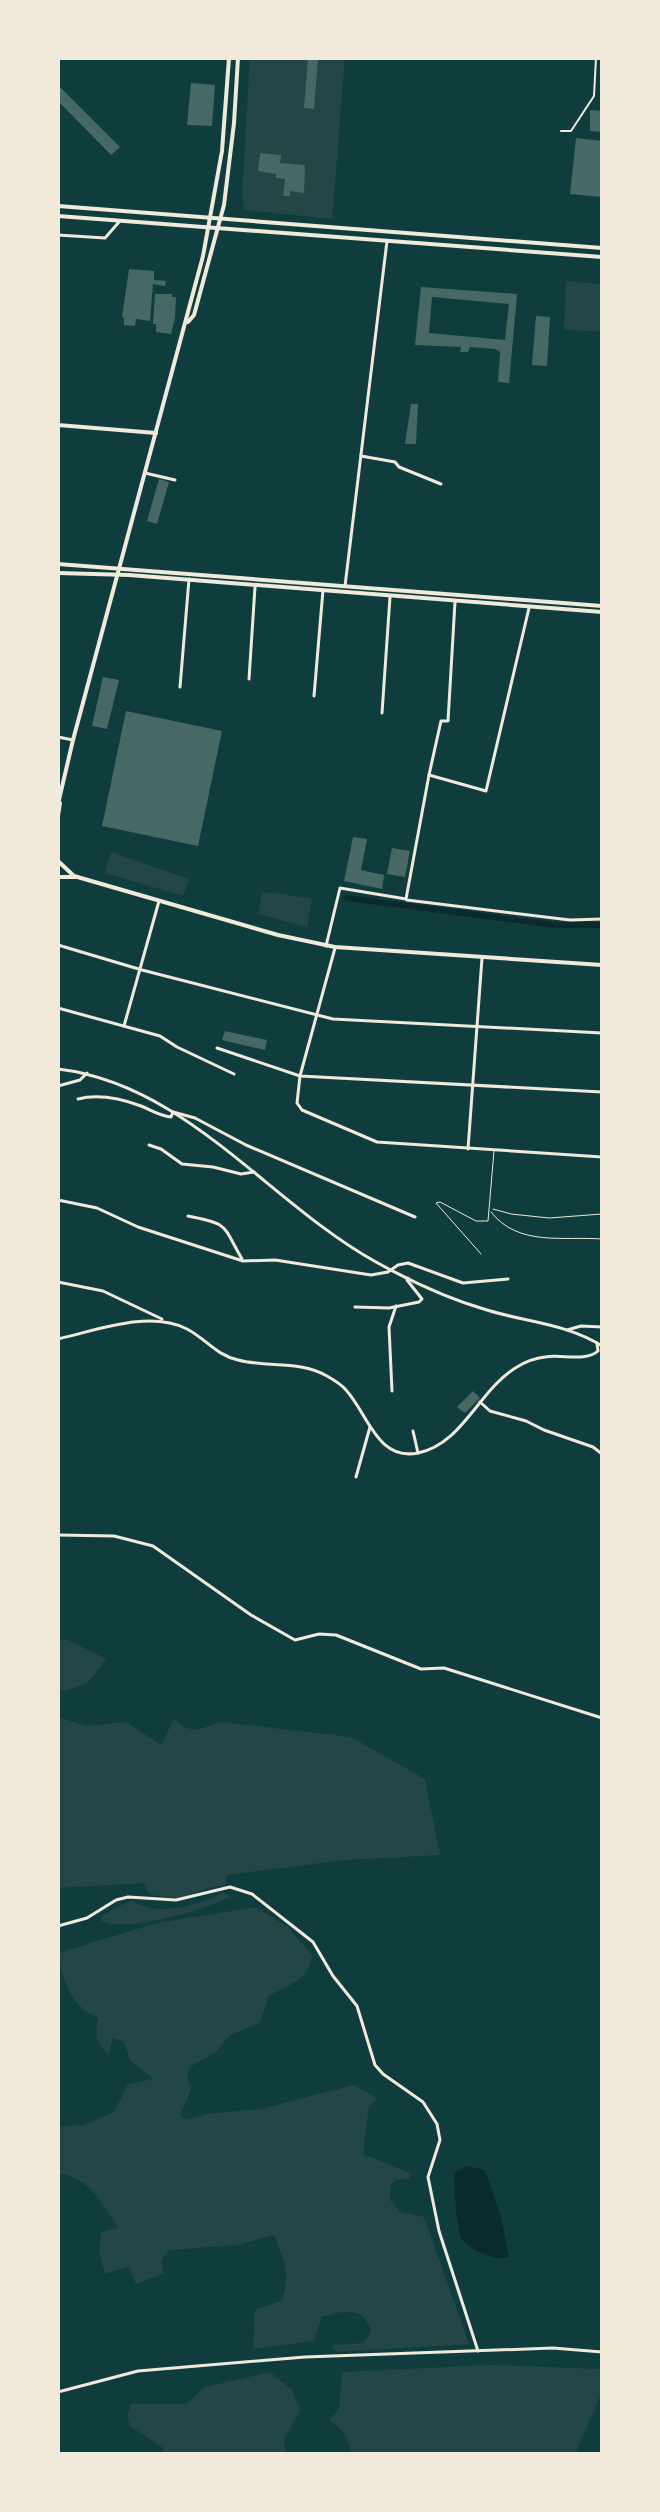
<svg xmlns="http://www.w3.org/2000/svg" width="660" height="2512" viewBox="0 0 660 2512" font-family="'Nunito Sans',sans-serif">
<style>
.green{fill:#244646}
.water{fill:#0a2a2b}
.lines{fill:none;stroke-linecap:round;stroke-linejoin:round}
.canal{stroke:#0a2a2b;stroke-width:6}
.building{fill:#486865;fill-rule:evenodd}
.service{stroke:#f1e9da;stroke-width:1}
.pedestrian{stroke:#f1e9da;stroke-width:2}
.minor{stroke:#f1e9da;stroke-width:3}
.tertiary{stroke:#f1e9da;stroke-width:3}
.secondary{stroke:#f1e9da;stroke-width:4}
.primary{stroke:#f1e9da;stroke-width:4}
</style>
<rect width="100%" height="100%" fill="#0f3d3e"/>
<g class="green">
<path d="M250 58H345L332 219 244 210 242 196Z"/>
<path d="M566 281 602 284V332L564 329Z"/>
<path d="M111 852 189 879 183 896 105 873Z"/>
<path d="M262 892 312 898 307 927 258 914Z"/>
<path d="M58 1640H68L106 1659C91 1680 86 1689 58 1691Z"/>
<path d="M58 1717 86 1726 126 1722 161 1745 174 1719 186 1728 197 1730 221 1722 351 1737 425 1779 440 1855 345 1860 226 1875V1885L211 1887 178 1898 150 1895 143 1883 58 1888Z"/>
<path d="M223 1893 230 1896C209 1910 122 1933 101 1921V1918L114 1908 131 1901C161 1917 194 1906 223 1893Z"/>
<path d="M256 1907 288 1927 312 1955C311 1977 287 1988 269 1995L260 2023 230 2035 217 2051 190 2067 187 2077 191 2089 180 2115 186 2120 207 2114 261 2109 353 2085 378 2098 369 2106 363 2154 412 2174 409 2179 396 2180 391 2185 390 2200 400 2212 424 2217 469 2344 336 2352 332 2345 364 2343 371 2331C363 2305 343 2311 322 2317L314 2341 253 2349 255 2310 281 2301C292 2279 283 2256 274 2235L237 2245 169 2250 161 2260 164 2274 136 2284 129 2266 105 2274 99 2252 101 2232 118 2228C104 2204 88 2177 58 2173V2127L84 2125 114 2112 128 2084 154 2079 130 2060 124 2042 113 2038 108 2054C95 2043 95 2033 98 2018 70 2006 63 1980 58 1953L157 1923Z"/>
<path d="M491 2365 600 2369 602 2392 575 2454H351C349 2436 343 2430 329 2420L339 2409 342 2372Z"/>
<path d="M270 2372 292 2390 300 2411 284 2439 286 2454H163V2448L130 2426 127 2417 131 2404H186L205 2387Z"/>
</g>
<path class="water" d="M467 2166 485 2170 501 2218 509 2257C495 2262 470 2249 461 2239L456 2213 454 2173Z"/>
<g class="lines">
<path class="canal" d="M347 898 554 925H602"/>
</g>
<g class="building">
<path d="M308 58 318 59 314 109 304 108Z"/>
<path d="M191 83 215 85 212 126 187 125Z"/>
<path d="M58 85 120 147 111 155 58 101Z"/>
<path d="M590 110 602 111V132L590 131Z"/>
<path d="M576 138 602 141V197L570 194Z"/>
<path d="M260 153 281 155 280 163 305 165 304 193 290 191V196H283L285 179 276 178V174L258 171Z"/>
<path d="M129 269 154 271V280L166 281 165 286 153 284 150 321 136 319 135 326 124 325V318L122 317Z"/>
<path d="M421 287 517 294 509 383 498 382 500 352 495 349 470 347 468 352H460L461 347 415 345ZM432 297 509 304 505 340 429 333Z"/>
<path d="M155 294H172V297H176L175 318 171 334 156 332V324H153Z"/>
<path d="M536 316 550 317 547 366 532 365Z"/>
<path d="M411 404H418L416 444H405Z"/>
<path d="M159 479 169 482 157 524 147 521Z"/>
<path d="M103 677 119 680 107 729 92 726Z"/>
<path d="M126 711 222 731 198 846 102 826Z"/>
<path d="M353 837 367 839 361 870 384 875 382 889 344 881Z"/>
<path d="M392 848 410 851 405 877 387 874Z"/>
<path d="M225 1031 267 1040 265 1050 222 1040Z"/>
<path d="M473 1391 480 1398 465 1413 457 1407Z"/>
</g>
<g class="lines">
<g class="service">
<path d="M493 1209 511 1214 549 1218 602 1214"/>
<path d="M491 1212C518 1247 564 1236 602 1239"/>
<path d="M481 1254 436 1203 440 1202 476 1221H488L494 1151"/>
</g>
<path class="pedestrian" d="M561 131H571L594 96 596 58"/>
<g class="minor">
<path d="M58 235 105 238 119 222"/>
<path d="M361 456 395 462 399 467 441 484"/>
<path d="M145 473 175 480"/>
<path d="M345 586 387 241"/>
<path d="M249 679 255 587"/>
<path d="M180 687 189 579"/>
<path d="M314 696 323 590"/>
<path d="M382 713 390 597"/>
<path d="M58 737 73 740"/>
<path d="M429 775 441 721H448L455 602"/>
<path d="M407 900 570 920 602 919"/>
<path d="M58 945 142 970 333 1019 602 1033"/>
<path d="M326 946 340 888 406 899 429 775 486 791 529 608"/>
<path d="M335 948 300 1076 297 1103 302 1110 377 1142 602 1157"/>
<path d="M58 1008 160 1036 177 1047 234 1074"/>
<path d="M124 1026 159 901"/>
<path d="M217 1048 300 1076 602 1092"/>
<path d="M58 1086 80 1080 87 1073"/>
<path d="M78 1099C98 1094 122 1099 141 1106 151 1110 159 1116 171 1117L173 1112 195 1118 246 1145 415 1217"/>
<path d="M149 1145 161 1149 182 1164 213 1167 241 1174 254 1172"/>
<path d="M468 1149 482 958"/>
<path d="M58 1200 97 1208 138 1227 243 1261 275 1260 371 1275 388 1272 398 1265 408 1263 463 1283 508 1279"/>
<path d="M188 1216C230 1224 222 1225 242 1259"/>
<path d="M58 1282 103 1291 162 1319"/>
<path d="M355 1307 389 1308 419 1302 422 1299 407 1280 408 1278"/>
<path d="M567 1330 581 1326 602 1327"/>
<path d="M58 1339C98 1330 149 1310 187 1329 206 1339 216 1355 238 1360 268 1368 299 1360 327 1376 334 1380 341 1384 346 1390 368 1414 377 1461 418 1453 463 1444 479 1389 517 1367 525 1362 536 1358 545 1357 561 1354 586 1362 598 1351L597 1343"/>
<path d="M392 1391 389 1327 396 1306"/>
<path d="M480 1402 490 1411 526 1421 544 1430 593 1447 602 1454"/>
<path d="M413 1431 418 1453"/>
<path d="M356 1477 370 1427"/>
<path d="M58 1535 114 1536 153 1546 251 1615 295 1640 319 1634 336 1635 421 1669 444 1668 602 1718"/>
<path d="M58 1926 87 1918 116 1900 128 1897 176 1900 230 1887 252 1894 313 1942 333 1976 357 2006 375 2065 383 2074 423 2102 437 2124 440 2140 428 2177 439 2231 478 2351"/>
<path d="M58 2392 138 2371 305 2357 553 2348 602 2352"/>
</g>
<path class="tertiary" d="M58 1069C186 1084 268 1202 376 1262 410 1281 449 1299 487 1310 525 1322 568 1324 602 1346"/>
<g class="secondary">
<path d="M58 425 156 433"/>
<path d="M58 564 602 606"/>
<path d="M58 573 129 575 602 612"/>
</g>
<g class="primary">
<path d="M58 206 602 248"/>
<path d="M58 216 602 257"/>
<path d="M188 322 194 315 224 205 234 123 238 58"/>
<path d="M58 804 73 740 203 256 222 151 229 58"/>
<path d="M58 816 60 803"/>
<path d="M58 861 74 876 278 935 335 947 602 965"/>
<path d="M58 877H75"/>
</g>
</g>
<rect width="660" height="2512" fill="none" stroke="#f1e9da" stroke-width="120"/>
</svg>
